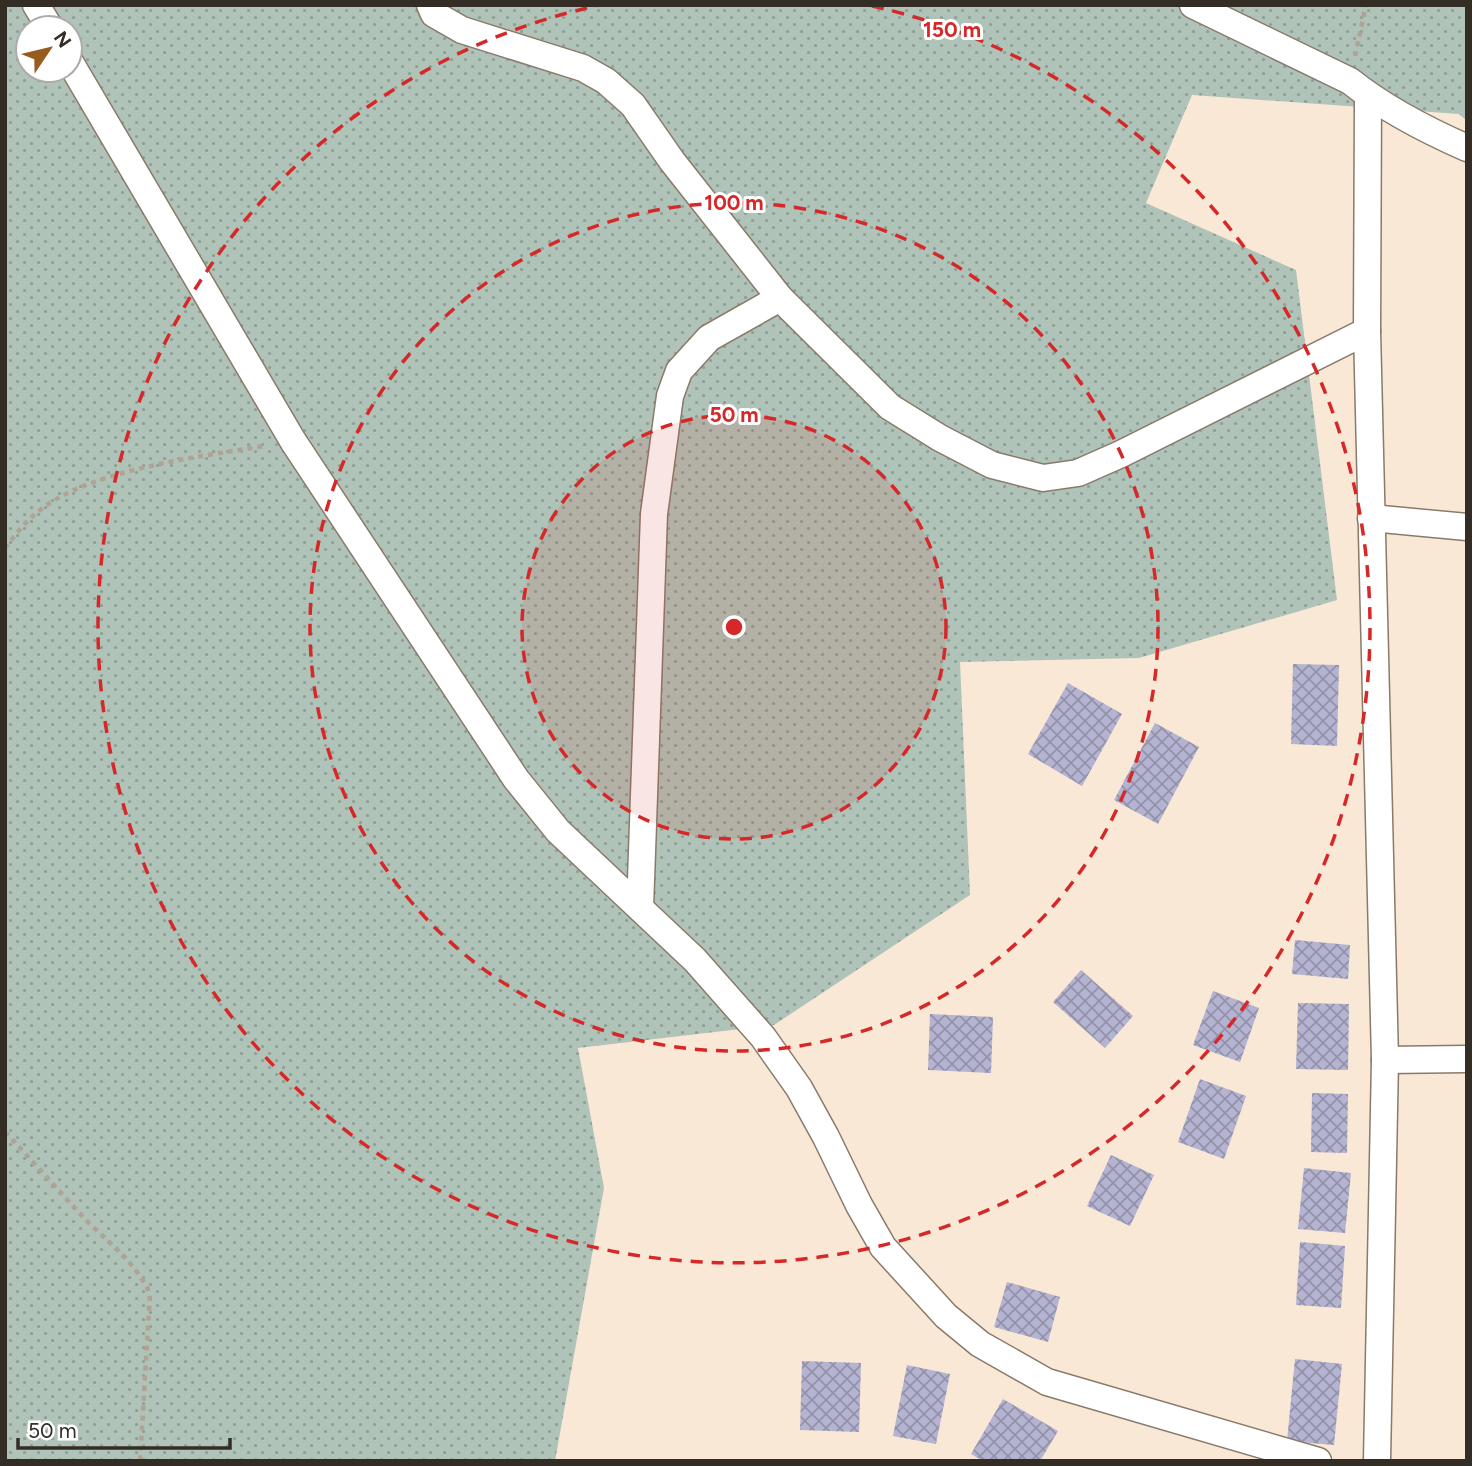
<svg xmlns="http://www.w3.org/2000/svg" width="1472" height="1466" viewBox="0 0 1472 1466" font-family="Figtree,sans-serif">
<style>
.grass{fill:url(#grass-dots);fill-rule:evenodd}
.building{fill:url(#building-cross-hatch)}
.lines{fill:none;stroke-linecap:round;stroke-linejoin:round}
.street-casing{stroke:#897a6a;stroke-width:29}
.path{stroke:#b0a395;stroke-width:4.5;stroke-dasharray:5 5;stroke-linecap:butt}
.street{stroke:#fff;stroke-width:26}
.ring{fill:none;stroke:#d62828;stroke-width:3.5;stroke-dasharray:12 9}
.centre{fill:#d62828;stroke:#fff;stroke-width:3.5}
.ring-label{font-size:21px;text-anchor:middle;font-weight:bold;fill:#d62828;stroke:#fff;stroke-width:6;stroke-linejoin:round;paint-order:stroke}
</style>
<defs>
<pattern id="grass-dots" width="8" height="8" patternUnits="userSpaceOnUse" patternTransform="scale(1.75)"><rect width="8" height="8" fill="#afc3b8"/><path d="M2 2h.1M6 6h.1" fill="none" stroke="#8f9f95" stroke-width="1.8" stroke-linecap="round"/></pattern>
<pattern id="building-cross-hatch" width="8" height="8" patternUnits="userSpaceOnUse" patternTransform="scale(1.75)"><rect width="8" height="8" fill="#b4b3d1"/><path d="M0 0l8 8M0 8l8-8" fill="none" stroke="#9392a9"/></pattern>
</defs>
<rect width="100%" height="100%" fill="#f9e8d6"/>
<path class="grass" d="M5 5H1467V121L1459 114 1192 95 1146 203 1296 270 1337 600 1139 658 960 662 970 895 774 1025 578 1048 604 1188 555 1461H5ZM28 28H70V70H28Z"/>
<g class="building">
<path d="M1293 664 1339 665 1337 746 1291 744Z"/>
<path d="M1068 683 1122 714 1082 786 1028 754Z"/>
<path d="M1155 723 1199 747 1158 824 1114 800Z"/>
<path d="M1295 940 1350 945 1348 979 1292 974Z"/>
<path d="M1081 970 1133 1016 1105 1048 1053 1002Z"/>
<path d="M1213 991 1259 1008 1240 1062 1193 1045Z"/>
<path d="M1298 1003 1349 1004 1348 1070 1296 1069Z"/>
<path d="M930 1014 993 1017 991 1073 928 1070Z"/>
<path d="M1200 1079 1246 1096 1224 1159 1178 1142Z"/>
<path d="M1312 1093 1348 1094 1347 1153 1311 1152Z"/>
<path d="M1111 1155 1154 1175 1130 1226 1087 1206Z"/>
<path d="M1304 1168 1351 1173 1345 1233 1298 1229Z"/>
<path d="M1300 1242 1345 1246 1341 1308 1296 1305Z"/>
<path d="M1007 1282 1060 1297 1048 1342 994 1327Z"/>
<path d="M1295 1359 1342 1364 1334 1445 1287 1441Z"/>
<path d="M802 1361 861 1363 859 1432 800 1430Z"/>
<path d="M907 1365 950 1374 936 1444 893 1436Z"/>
<path d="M1003 1399 1058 1431 1040 1461H983L971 1454Z"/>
</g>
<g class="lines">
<defs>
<g id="street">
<path d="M36 5 50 28"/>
<path d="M430 5 434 14 462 30 583 68 606 81 633 105 672 161 780 298 890 407 940 438 992 465 1043 478 1078 473 1121 454 1367 331"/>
<path d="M1193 5 1350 81C1385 109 1426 130 1467 148"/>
<path d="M70 62 293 441 516 779 558 831 695 960 763 1037 799 1088 826 1137 859 1205 883 1247 946 1316 980 1344 1047 1382 1318 1461"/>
<path d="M1368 96 1367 331 1385 1060 1377 1461"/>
<path d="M1371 518 1467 527"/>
<path d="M640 908 654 514 670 396 679 371 709 338 780 298"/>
<path d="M1385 1060 1467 1059"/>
</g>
</defs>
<use href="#street" class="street-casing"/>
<g class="path">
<path d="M1355 56 1366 5"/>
<path d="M5 548C14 537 23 524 34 515 84 470 198 457 264 446"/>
<path d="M5 1132C34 1162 61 1194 90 1224 114 1247 134 1262 150 1293L140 1461"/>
</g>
<use href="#street" class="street"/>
</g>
<circle cx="734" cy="627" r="212" fill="#d62828" fill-opacity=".12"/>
<g class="ring">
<circle cx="734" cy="627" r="212"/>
<circle cx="734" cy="627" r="424"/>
<path d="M872 6A636 636 0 1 1 596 6"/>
</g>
<circle cx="734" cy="627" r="10" class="centre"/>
<g class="ring-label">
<text x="952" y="37">150 m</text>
<text x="734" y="210">100 m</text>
<text x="734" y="422">50 m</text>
</g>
<rect width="1472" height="1466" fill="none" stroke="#332d26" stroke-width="14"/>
<g transform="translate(49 49) rotate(55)"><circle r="33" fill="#ffffff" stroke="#adaba8" stroke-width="2"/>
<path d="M0-5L12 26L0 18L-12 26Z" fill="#975b1d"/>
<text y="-10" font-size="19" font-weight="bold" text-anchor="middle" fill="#332d26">N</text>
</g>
<path d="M18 1438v10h212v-10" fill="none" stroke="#332d26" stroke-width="3.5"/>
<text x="28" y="1438" font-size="21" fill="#332d26" stroke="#ffffff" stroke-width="5" paint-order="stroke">50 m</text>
</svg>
